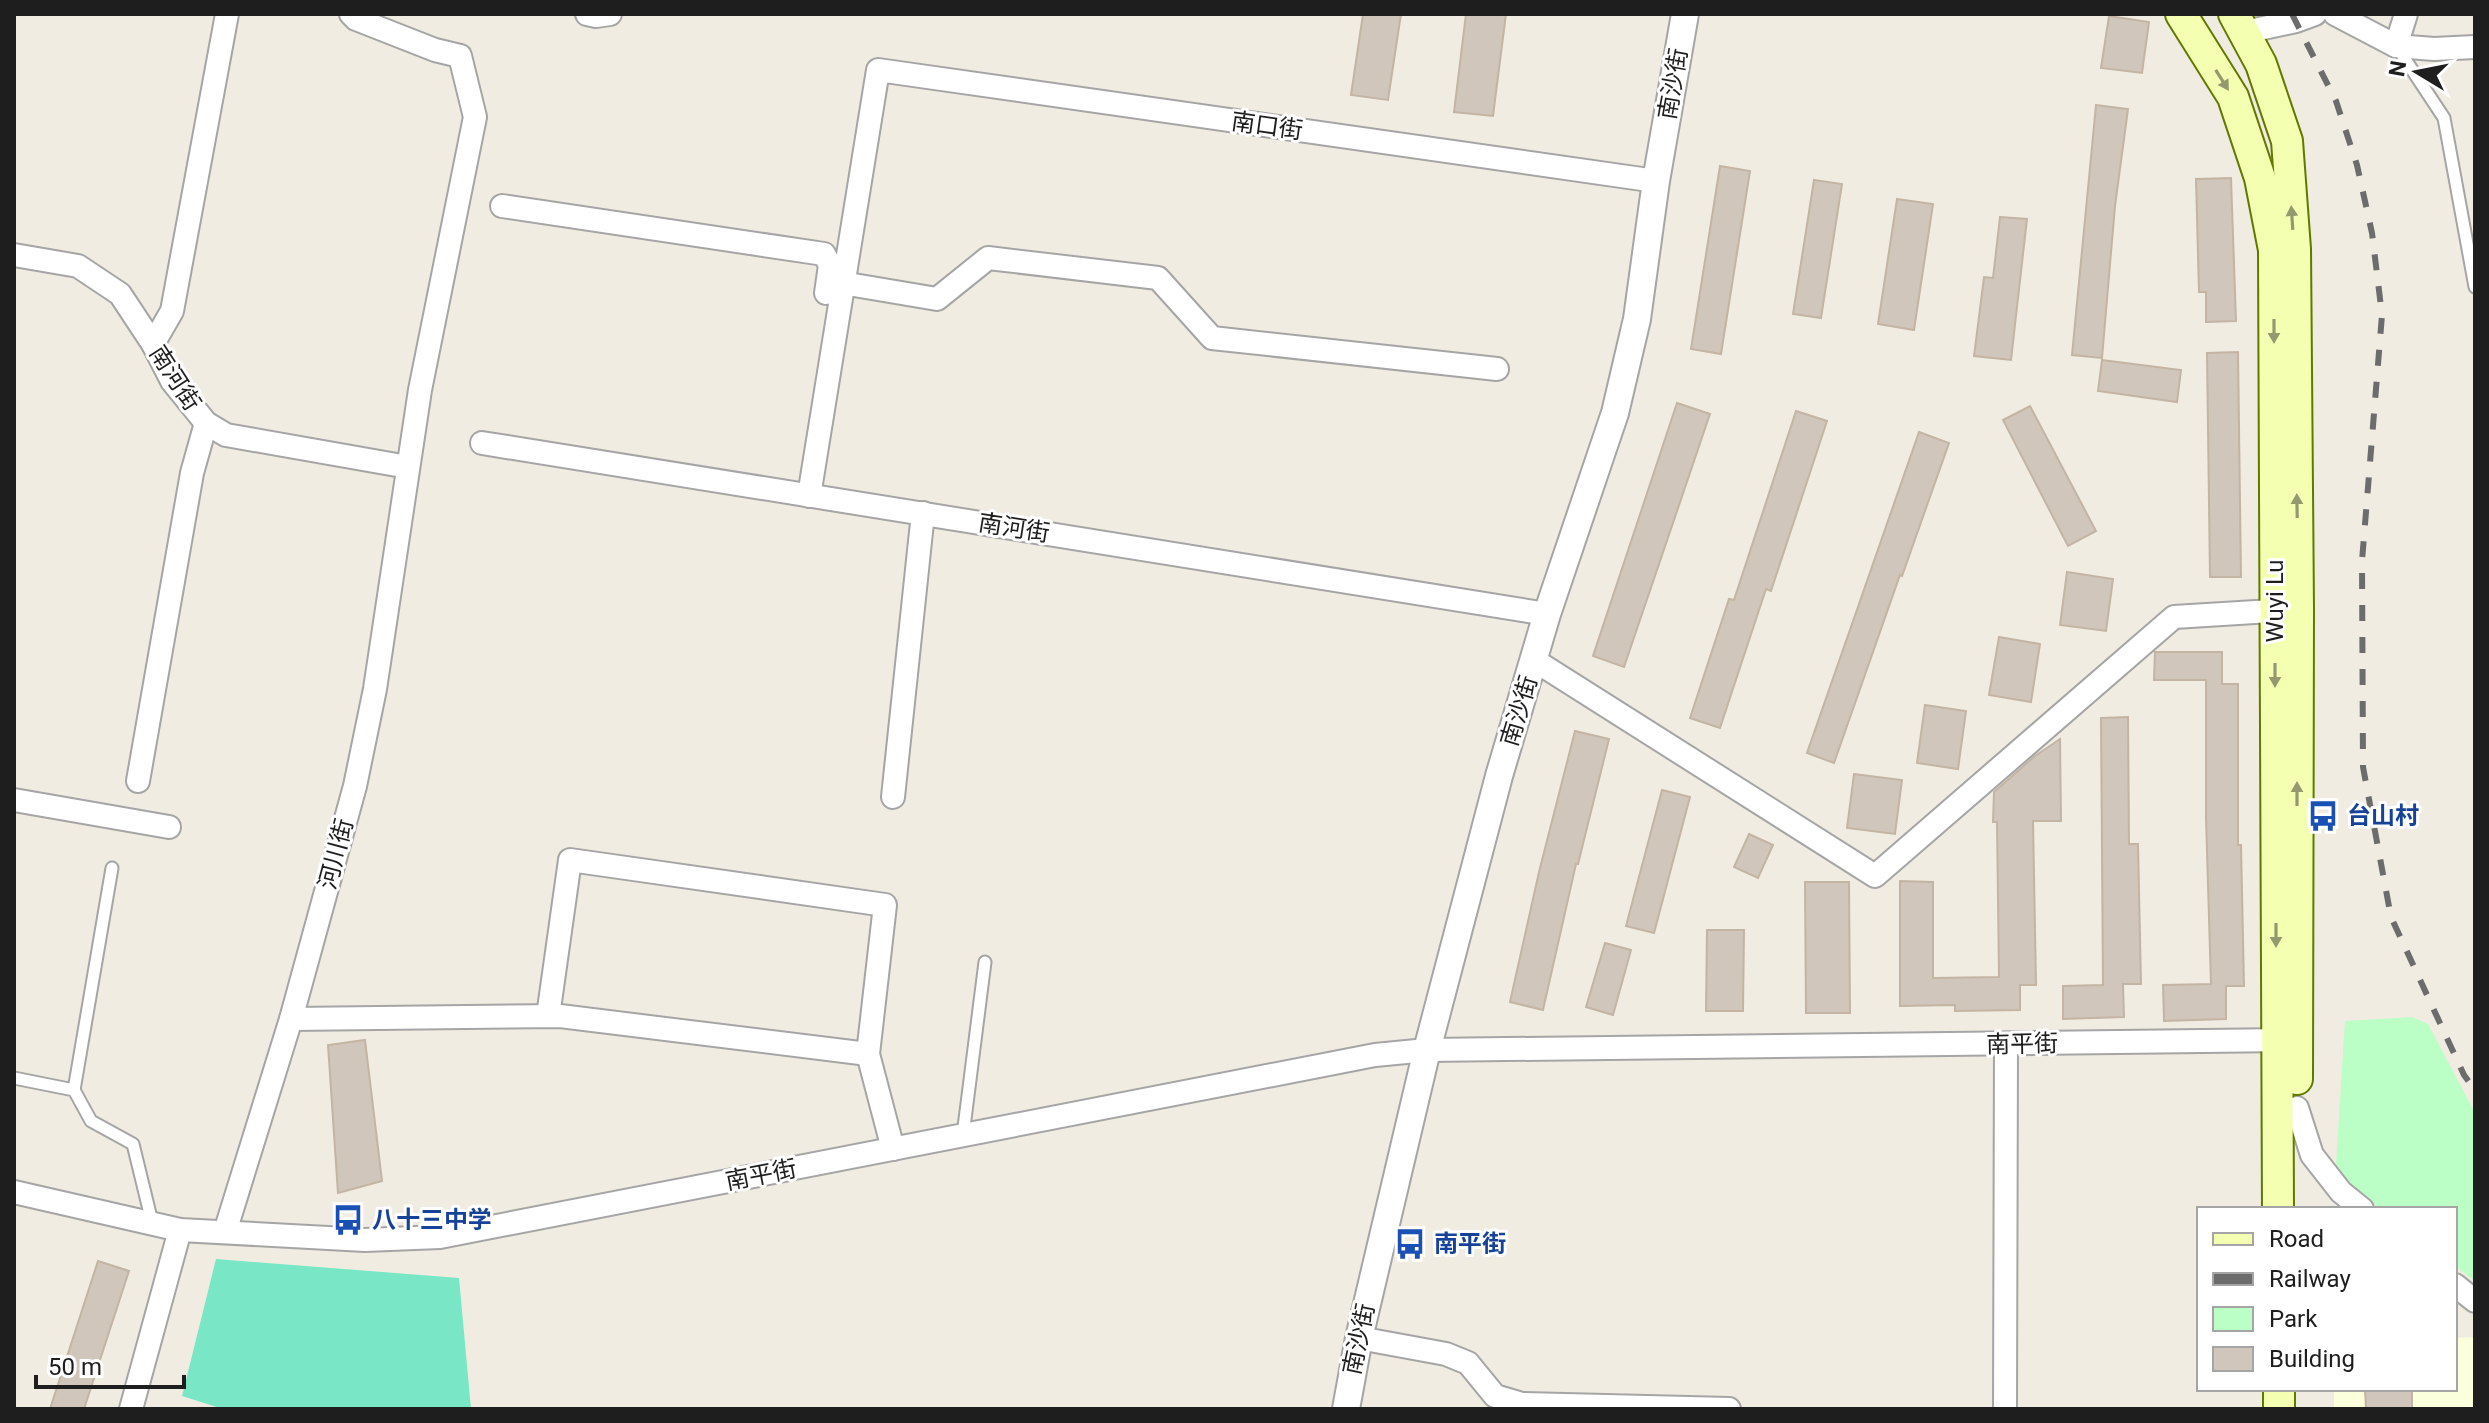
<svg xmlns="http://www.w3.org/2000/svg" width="2489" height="1423" viewBox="0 0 2489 1423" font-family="Roboto,'Noto Sans SC',sans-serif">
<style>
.education{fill:#fcffdc}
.park{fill:#bbfec6}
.pitch{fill:#79e7c5}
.building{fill:#d0c6bb;stroke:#c3b4a3;stroke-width:2}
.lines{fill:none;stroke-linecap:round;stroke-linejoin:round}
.service-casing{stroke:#a5a5a5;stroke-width:15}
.minor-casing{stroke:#a5a5a5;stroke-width:26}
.tertiary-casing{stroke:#a5a5a5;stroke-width:30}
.secondary-casing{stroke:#627900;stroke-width:34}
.service{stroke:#fff;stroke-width:11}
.minor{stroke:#fff;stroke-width:22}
.tertiary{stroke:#fff;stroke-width:26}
.secondary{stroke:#f5ffb1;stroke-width:30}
.rail{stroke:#6c6c6c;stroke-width:6;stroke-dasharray:16 16;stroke-linecap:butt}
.oneway{fill:#949a6f}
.labels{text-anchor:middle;stroke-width:6;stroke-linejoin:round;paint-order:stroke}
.street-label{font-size:24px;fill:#1e1e1e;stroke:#fff}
.transit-label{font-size:24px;font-weight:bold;fill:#164399;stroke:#fff;text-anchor:start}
</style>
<rect width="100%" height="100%" fill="#f0ece2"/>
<path class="education" d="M2475 1337V1409H2334V1389H2455V1338Z"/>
<path class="park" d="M2412 1017 2428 1024 2475 1113V1281L2455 1266V1209H2381L2344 1181 2336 1164 2345 1021Z"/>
<path class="pitch" d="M216 1259 459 1278 471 1409H223L182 1396Z"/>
<g class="building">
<path d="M1363 14H1401L1388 100 1351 95Z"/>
<path d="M1466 14H1506L1493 116 1454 112Z"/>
<path d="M2109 16 2149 22 2142 73 2101 68Z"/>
<path d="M2096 105 2128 109 2115 206 2102 358 2072 355Z"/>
<path d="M1720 166 1750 171 1721 354 1691 349Z"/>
<path d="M2231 178 2236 321 2206 322V292H2199L2196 179Z"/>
<path d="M1814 180 1842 184 1821 318 1793 314Z"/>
<path d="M1897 199 1933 204 1914 330 1878 324Z"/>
<path d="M2000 217 2027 219 2011 360 1974 356 1984 277 1993 278Z"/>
<path d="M2238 352 2241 577H2210L2207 353Z"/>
<path d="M2102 360 2181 370 2177 402 2098 391Z"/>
<path d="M1677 403 1710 414 1624 667 1593 656Z"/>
<path d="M2030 406 2096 531 2068 546 2003 420Z"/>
<path d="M1796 411 1827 421 1771 591 1766 589 1720 728 1690 718 1729 599 1734 600Z"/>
<path d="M1919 432 1949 443 1902 576 1900 575 1834 763 1807 753Z"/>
<path d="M2067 572 2113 579 2106 631 2060 625Z"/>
<path d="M1999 637 2040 644 2031 702 1989 695Z"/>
<path d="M2155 652H2222V684H2238V845H2241L2244 986H2226V1019L2164 1021 2163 985 2211 984 2206 818V680H2154Z"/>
<path d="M1925 705 1966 711 1958 769 1917 763Z"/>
<path d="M2128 717 2129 844H2138L2141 984H2123L2124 1017 2063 1019V986L2103 985 2101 718Z"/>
<path d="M1575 731 1609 739 1578 864H1576L1543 1010 1510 1002 1539 872Z"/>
<path d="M2060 739 2061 821H2033L2036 985H2020V1010L1955 1011V1005L1900 1006V881L1933 882V978L1999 977 1997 822H1993L1994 792 2035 756Z"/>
<path d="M1854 774 1902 780 1895 834 1847 828Z"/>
<path d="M1662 790 1690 797 1654 933 1626 926Z"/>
<path d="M1749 834 1773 845 1758 878 1734 867Z"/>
<path d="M1805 882H1849L1850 1013H1806Z"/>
<path d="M1707 930H1744L1743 1011H1706Z"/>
<path d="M1605 943 1631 950 1613 1015 1586 1007Z"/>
<path d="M365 1040 382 1181 338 1193 328 1045Z"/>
<path d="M98 1261 129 1271 84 1409H50Z"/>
<path d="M2365 1389H2412V1409H2366Z"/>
</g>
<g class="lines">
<defs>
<g id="service">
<path d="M2397 47 2444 118 2475 287"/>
<path d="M14 1078 74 1090 91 1121 133 1144 152 1222"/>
<path d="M74 1090 112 868"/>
<path d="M963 1135 985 962"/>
</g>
<g id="minor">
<path d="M587 14 596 16 610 14"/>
<path d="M2335 14 2396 46 2434 49 2475 47"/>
<path d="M2245 32 2296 21 2315 14"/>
<path d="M2396 46 2406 14"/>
<path d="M502 206 824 254 830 265 826 293"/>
<path d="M14 255 78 266 120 294 153 344 172 381 206 423 226 435 408 467"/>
<path d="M842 283 937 299 988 258 1158 278 1212 338 1497 369"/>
<path d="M153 344 172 311 227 14"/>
<path d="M482 443 1547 614"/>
<path d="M809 496 878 70 1656 181"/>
<path d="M1534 660 1875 876 2174 617 2289 610"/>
<path d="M138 781 192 473 206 423"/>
<path d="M893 797 923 513"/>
<path d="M14 800 169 827"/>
<path d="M548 1016 570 860 885 905 868 1054 893 1149"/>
<path d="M291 1019 560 1016 868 1054"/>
<path d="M2297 1108 2312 1155 2341 1192 2362 1209"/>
<path d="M14 1192 180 1230 365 1240 440 1237 1375 1055 1427 1050 2290 1040"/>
<path d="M225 1232 291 1019 355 786 375 689 420 390 475 117 460 56 435 50 356 19 351 14"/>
<path d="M2455 1285 2475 1301"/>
<path d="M1359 1338 1446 1354 1468 1363 1495 1396 1522 1404 1729 1409"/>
<path d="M131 1409 180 1230"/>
<path d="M2005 1409 2006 1044"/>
</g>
<path id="tertiary" d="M1346 1409 1359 1338 1427 1050 1499 776 1547 614 1615 413 1637 319 1656 181 1685 14"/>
<g id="secondary">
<path d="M2181 14 2233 97 2260 178 2274 250 2278 1209"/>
<path d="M2234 14 2261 64 2287 141 2295 249 2298 609 2297 1079"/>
<path d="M2279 1389V1409"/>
</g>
</defs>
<use href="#service" class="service-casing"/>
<use href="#minor" class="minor-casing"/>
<use href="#tertiary" class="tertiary-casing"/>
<use href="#secondary" class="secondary-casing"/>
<use href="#service" class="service"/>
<use href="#minor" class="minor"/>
<use href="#tertiary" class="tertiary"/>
<use href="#secondary" class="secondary"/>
<path class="rail" d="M2292 14 2336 101 2357 165 2372 233 2382 315 2362 561 2363 767 2391 917 2464 1075 2475 1090"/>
</g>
<defs><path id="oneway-solid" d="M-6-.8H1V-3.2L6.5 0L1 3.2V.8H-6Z" transform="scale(2)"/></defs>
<g class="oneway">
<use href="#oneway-solid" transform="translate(2222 80) rotate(58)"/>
<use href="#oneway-solid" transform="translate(2292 218) rotate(-94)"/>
<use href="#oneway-solid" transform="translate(2274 331) rotate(90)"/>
<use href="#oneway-solid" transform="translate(2297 506) rotate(-91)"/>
<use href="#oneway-solid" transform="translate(2275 675) rotate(90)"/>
<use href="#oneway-solid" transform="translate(2297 794) rotate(-90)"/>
<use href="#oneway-solid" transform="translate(2276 935) rotate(90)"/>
</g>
<defs>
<symbol id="bus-bare" viewBox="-9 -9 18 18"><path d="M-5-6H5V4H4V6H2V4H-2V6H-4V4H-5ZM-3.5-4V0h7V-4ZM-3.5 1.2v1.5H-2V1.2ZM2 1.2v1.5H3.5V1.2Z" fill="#1a4fb4" stroke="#fff" stroke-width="2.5" paint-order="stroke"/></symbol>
</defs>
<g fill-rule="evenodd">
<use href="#bus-bare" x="2301" y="794" width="44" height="44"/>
<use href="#bus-bare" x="326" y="1198" width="44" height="44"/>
<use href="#bus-bare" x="1388" y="1222" width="44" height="44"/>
</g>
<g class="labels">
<g class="street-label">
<text transform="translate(1673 84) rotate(-80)" y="8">南沙街</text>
<text transform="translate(1267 126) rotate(8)" y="8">南口街</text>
<text transform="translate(175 378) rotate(57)" y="8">南河街</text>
<text transform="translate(1014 528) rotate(9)" y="8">南河街</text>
<text transform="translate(2275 601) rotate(-90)" y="8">Wuyi Lu</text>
<text transform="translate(1519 711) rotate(-73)" y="8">南沙街</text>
<text transform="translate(336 854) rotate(-75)" y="8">河川街</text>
<text transform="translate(2022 1044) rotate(-1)" y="8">南平街</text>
<text transform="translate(761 1175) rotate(-11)" y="8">南平街</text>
<text transform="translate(1359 1339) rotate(-78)" y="8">南沙街</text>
</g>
<g class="transit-label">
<text x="2347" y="824">台山村</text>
<text x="372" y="1228">八十三中学</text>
<text x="1434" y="1252">南平街</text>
</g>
</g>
<rect width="2489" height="1423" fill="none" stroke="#1e1e1e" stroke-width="32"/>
<rect x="2197" y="1207" width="260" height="184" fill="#ffffff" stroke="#a5a5a5" stroke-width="2"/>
<rect x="2213" y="1233" width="40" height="12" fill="#f5ffb1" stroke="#a5a5a5" stroke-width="2"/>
<text x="2269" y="1247" font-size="24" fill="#1e1e1e">Road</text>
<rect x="2213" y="1273" width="40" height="12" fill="#6c6c6c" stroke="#a5a5a5" stroke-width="2"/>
<text x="2269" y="1287" font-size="24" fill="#1e1e1e">Railway</text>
<rect x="2213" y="1307" width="40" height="24" fill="#bbfec6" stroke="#a5a5a5" stroke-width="2"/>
<text x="2269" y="1327" font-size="24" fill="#1e1e1e">Park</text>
<rect x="2213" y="1347" width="40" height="24" fill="#d0c6bb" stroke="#a5a5a5" stroke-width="2"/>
<text x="2269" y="1367" font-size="24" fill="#1e1e1e">Building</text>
<g transform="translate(2417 72) rotate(280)" stroke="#ffffff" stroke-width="6" paint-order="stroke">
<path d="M0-6L14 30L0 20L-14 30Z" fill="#1e1e1e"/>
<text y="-12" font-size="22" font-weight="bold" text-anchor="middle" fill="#1e1e1e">N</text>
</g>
<path d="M36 1375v12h148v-12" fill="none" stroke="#1e1e1e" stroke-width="4"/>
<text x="48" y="1375" font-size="24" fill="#1e1e1e" stroke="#ffffff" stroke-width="6" paint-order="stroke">50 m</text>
</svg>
